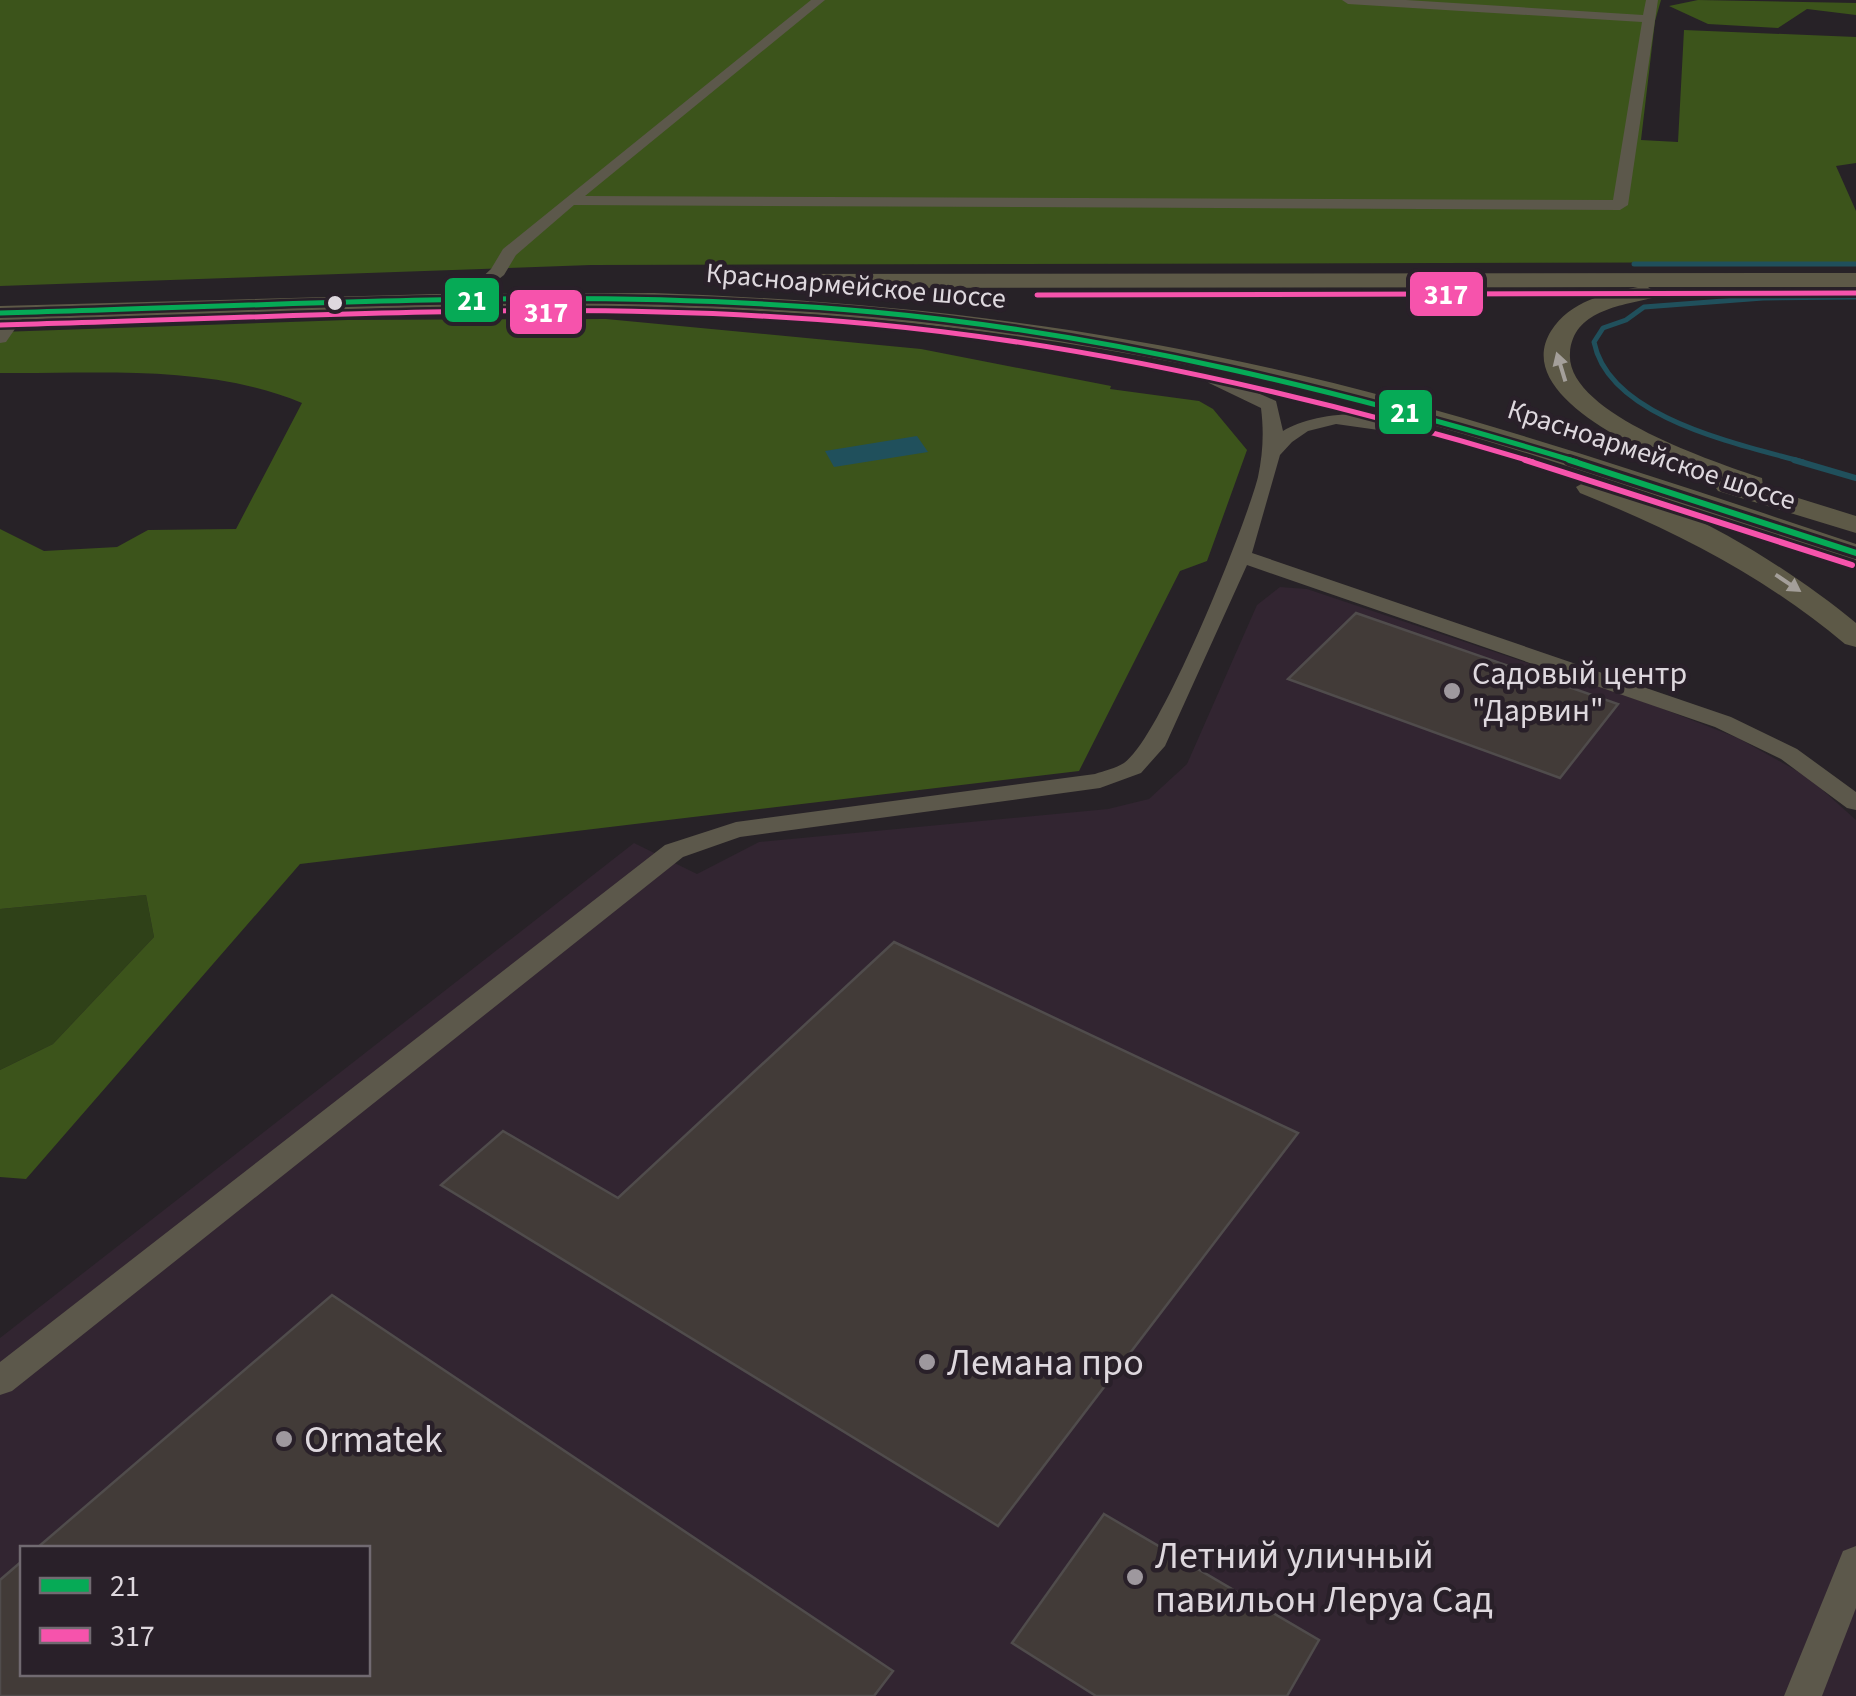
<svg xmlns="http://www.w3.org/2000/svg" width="1856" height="1696" viewBox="0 0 1856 1696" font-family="'Source Sans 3',sans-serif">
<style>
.built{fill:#322531;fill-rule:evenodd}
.green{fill:#2f4118}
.forest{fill:#3c541b}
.water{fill:#20505c}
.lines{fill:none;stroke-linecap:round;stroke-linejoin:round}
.stream-far1{stroke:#20505c;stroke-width:5}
.stream{stroke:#20505c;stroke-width:6}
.building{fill:#423b38;stroke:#504c4c;stroke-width:2.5}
.minor{fill:#5c584b;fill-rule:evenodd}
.secondary{fill:#5d5947;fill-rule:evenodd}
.bus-1-far1-casing{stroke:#292029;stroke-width:10}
.bus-1-casing{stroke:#292029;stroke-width:12}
.bus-2-far1-casing{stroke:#292029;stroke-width:10}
.bus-2-casing{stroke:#292029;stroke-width:12}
.bus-1-far1{stroke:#06aa56;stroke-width:5}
.bus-1{stroke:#06aa56;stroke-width:6}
.bus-2-far1{stroke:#f653ac;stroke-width:5}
.bus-2{stroke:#f653ac;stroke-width:6}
.oneway{fill:#a49f9a}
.bus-dot{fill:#ded8de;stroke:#292029;stroke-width:4}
.poi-dot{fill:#9e989e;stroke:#292029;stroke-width:4}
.labels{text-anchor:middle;stroke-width:9;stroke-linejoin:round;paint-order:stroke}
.far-street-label{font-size:28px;fill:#ded8de;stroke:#292029}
.poi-label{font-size:32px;fill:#ded8de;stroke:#292029;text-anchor:start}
.near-poi-label{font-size:38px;fill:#ded8de;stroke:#292029;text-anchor:start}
.line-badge{stroke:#292029;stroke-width:4}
.badge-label{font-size:28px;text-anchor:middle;font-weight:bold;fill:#fff}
</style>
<rect width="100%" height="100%" fill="#272227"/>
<path class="built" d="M1280 587 1307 589 1653 705 1738 738 1808 777 1856 820V1696H0V1338L634 843 697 874 759 842 1108 809 1149 799 1187 764 1257 605ZM22 1548H368V1674H22Z"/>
<path class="green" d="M146 895 154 937 53 1044 0 1070V909Z"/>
<g class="forest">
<path d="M0 0H1661L1655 21 1641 140 1678 142 1684 30 1856 37V163L1836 166 1856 211V262L591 265 0 286Z"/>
<path d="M1698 0 1856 3V15L1807 9 1778 28 1708 24 1669 6Z"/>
<path d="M606 319 921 349 1111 386 1110 389 1199 401 1213 409 1247 450 1207 561 1180 571 1079 771 300 864 26 1179 0 1177V1070L53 1044 154 937 146 895 0 909V529L44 551 117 547 148 530 236 529 302 403C209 364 100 374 0 373V332L347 320Z"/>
</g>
<path class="water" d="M917 436 928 452 834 467 825 451Z"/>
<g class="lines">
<g class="stream-far1">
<path d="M1634 264H1856"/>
<path d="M1803 462C1739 444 1609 418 1594 342L1603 328 1626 320 1644 307 1763 298 1856 297"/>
</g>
<path class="stream" d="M1794 460 1856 478"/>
</g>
<g class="building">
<path d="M1356 613 1618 704 1560 778 1288 679Z"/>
<path d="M894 942 1298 1133 998 1526 441 1185 503 1131 618 1198Z"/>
<path d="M332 1295 893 1671 874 1696H0V1580L22 1561V1674H368V1548H37Z"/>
<path d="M1104 1514 1319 1640 1287 1696H1096L1012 1643Z"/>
</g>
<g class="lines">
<g class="minor">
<path d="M811 0H825L585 196 1613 200 1642 22 1348 4 1342 0H1406L1643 15 1646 0H1658L1628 205 1620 210 574 205 516 255 504 275 490 286H478L476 283 491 269 503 249Z"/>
<path d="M12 309 26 313 6 342 0 343V326Z"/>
<path d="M1215 374 1276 401 1283 431C1314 411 1394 406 1423 429L1414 435 1336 424 1308 431 1292 442 1280 455 1252 553 1731 717 1797 749 1856 792V810L1847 808 1781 759 1715 727 1247 565 1165 746 1141 773 1100 788 740 837 683 857 12 1391 0 1395V1362L665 845 736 822 1095 774C1104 771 1116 768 1124 763 1160 739 1246 525 1258 477 1263 453 1264 432 1261 408L1209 383 1206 379Z"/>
<path d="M1856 1546V1608L1822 1696H1784L1843 1551Z"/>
</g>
<g class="secondary">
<path d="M1856 273V287H1648L1656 293 1652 298C1619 306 1573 311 1570 353 1565 413 1715 462 1762 478L1763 487 1856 516V533L1718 491 1714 485 1717 481C1672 464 1507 402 1551 331 1570 301 1606 293 1638 287L742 288 731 281 742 274Z"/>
<path d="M654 293C854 300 1052 320 1247 363 1454 408 1655 477 1856 544V562C1774 541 1693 507 1613 481 1472 434 1329 393 1183 364 1009 330 832 311 655 307 437 302 218 316 0 320V306L436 294Z"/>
<path d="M1590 479C1681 501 1784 564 1856 623V647L1845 644C1765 577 1678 532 1580 493L1576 487Z"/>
</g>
<defs>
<path id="bus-1-far1" d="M0 313C290 306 583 285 873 312 1113 334 1347 392 1577 462"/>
<path id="bus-1" d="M1569 460 1856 553"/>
<g id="bus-2-far1">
<path d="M1037 295 1856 293"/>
<path d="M0 325C290 318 582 297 871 324 1096 345 1318 397 1533 462"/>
</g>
<path id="bus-2" d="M1525 460 1852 565"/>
</defs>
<use href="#bus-1-far1" class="bus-1-far1-casing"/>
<use href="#bus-1" class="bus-1-casing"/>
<use href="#bus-2-far1" class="bus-2-far1-casing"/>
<use href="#bus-2" class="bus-2-casing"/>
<use href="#bus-1-far1" class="bus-1-far1"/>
<use href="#bus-1" class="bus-1"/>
<use href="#bus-2-far1" class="bus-2-far1"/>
<use href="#bus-2" class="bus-2"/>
</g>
<defs><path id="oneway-solid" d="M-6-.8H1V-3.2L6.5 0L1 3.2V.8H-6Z" transform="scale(2.5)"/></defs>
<g class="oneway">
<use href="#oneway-solid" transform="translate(1561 367) rotate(-107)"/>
<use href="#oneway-solid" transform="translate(1788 583) rotate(34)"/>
</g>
<circle class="bus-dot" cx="335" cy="303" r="9"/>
<g class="poi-dot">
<circle cx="1452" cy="691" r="10"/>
<circle cx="927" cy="1362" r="10"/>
<circle cx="284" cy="1439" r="10"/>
<circle cx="1135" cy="1577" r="10"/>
</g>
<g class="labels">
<g class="far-street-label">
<text transform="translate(856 285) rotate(5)" y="10">Красноармейское шоссе</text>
<text transform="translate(1652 454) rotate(18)" y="10">Красноармейское шоссе</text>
</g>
<g class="poi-label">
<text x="1472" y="684">Садовый центр<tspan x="1472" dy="37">"Дарвин"</tspan></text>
</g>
<g class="near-poi-label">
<text x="947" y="1375">Лемана про</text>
<text x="304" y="1452">Ormatek</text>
<text x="1155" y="1568">Летний уличный<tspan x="1155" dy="44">павильон Леруа Сад</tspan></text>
</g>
</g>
<g class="line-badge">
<rect x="1408" y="270" width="77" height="48" rx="10" fill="#f653ac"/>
<rect x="443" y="276" width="58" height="48" rx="10" fill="#06aa56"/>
<rect x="508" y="288" width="76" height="48" rx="10" fill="#f653ac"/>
<rect x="1377" y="388" width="57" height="48" rx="10" fill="#06aa56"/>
</g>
<g class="badge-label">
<text x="1446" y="304">317</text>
<text x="472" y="310">21</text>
<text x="546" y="322">317</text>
<text x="1405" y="422">21</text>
</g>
<rect x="20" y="1546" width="350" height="130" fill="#292029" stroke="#716a71" stroke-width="2.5"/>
<rect x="40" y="1578" width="50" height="15" fill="#06aa56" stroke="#716a71" stroke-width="2.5"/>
<text x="110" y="1596" font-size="30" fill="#ded8de">21</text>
<rect x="40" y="1628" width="50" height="15" fill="#f653ac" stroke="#716a71" stroke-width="2.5"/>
<text x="110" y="1646" font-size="30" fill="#ded8de">317</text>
</svg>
